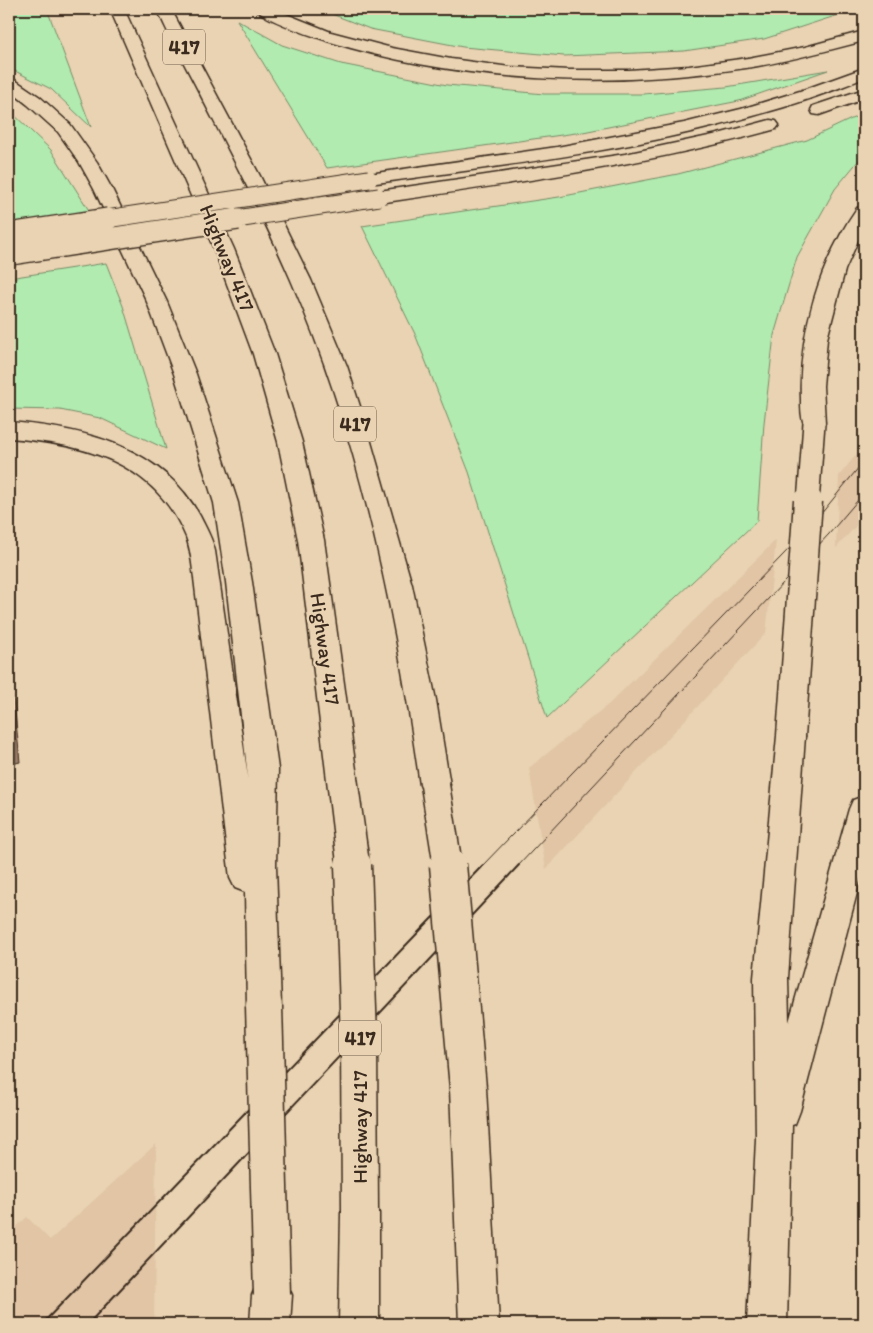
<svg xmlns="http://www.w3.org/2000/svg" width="873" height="1333" viewBox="0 0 873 1333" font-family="Itim,sans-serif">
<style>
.built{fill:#e1c5a5}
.green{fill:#b1ebb0;stroke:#768a67}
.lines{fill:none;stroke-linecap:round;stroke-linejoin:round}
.motorway-casing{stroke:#3b2a1e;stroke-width:3}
.motorway{fill:#e9d3b2;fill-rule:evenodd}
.tram-far1{stroke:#3b2a1e;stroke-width:1}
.tram{stroke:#3b2a1e;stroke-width:2}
.motorway-bridge-far3-casing{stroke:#3b2a1e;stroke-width:19;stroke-linecap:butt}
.motorway-bridge-far2-casing{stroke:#3b2a1e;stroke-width:24;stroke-linecap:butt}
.motorway-bridge-far1-casing{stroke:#3b2a1e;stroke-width:31;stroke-linecap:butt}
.motorway-bridge-casing{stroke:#3b2a1e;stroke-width:39;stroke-linecap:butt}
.motorway-bridge-far3{stroke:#e9d3b2;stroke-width:17}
.motorway-bridge-far2{stroke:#e9d3b2;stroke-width:21}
.motorway-bridge-far1{stroke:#e9d3b2;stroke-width:28}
.motorway-bridge{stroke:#e9d3b2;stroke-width:36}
.shaded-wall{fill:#997a66;stroke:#3b2a1e}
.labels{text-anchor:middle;stroke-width:4.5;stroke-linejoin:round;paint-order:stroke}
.shield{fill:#e9d3b2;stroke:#6f5d4a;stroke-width:1}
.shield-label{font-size:20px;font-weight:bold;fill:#3b2a1e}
.street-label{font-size:21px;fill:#3b2a1e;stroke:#e9d3b2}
</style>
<rect width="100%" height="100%" fill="#e9d3b2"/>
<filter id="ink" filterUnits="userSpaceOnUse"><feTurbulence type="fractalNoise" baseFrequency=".02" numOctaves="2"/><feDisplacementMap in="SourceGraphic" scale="10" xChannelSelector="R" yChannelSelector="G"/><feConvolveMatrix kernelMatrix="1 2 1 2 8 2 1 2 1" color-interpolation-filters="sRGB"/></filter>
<g filter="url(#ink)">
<g class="built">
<path d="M864 445V517L836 548 839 476Z"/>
<path d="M776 540 766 633 546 869 529 768 609 704Z"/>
<path d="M156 1144 154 1324H9V1234L27 1217 50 1240Z"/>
</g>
<g class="green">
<path d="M9 9H47L91 127 51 89 9 68Z"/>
<path d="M319 9H857L764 39 684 51 564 56 463 47 370 29Z"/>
<path d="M237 20 282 45 341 64 447 85 544 94H643L726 87 828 70 739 101 583 132 327 168Z"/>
<path d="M9 110 51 150 90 212 9 224Z"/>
<path d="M864 113V154L835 189 797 257 774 335 764 423 757 521 547 718 469 472 415 334 362 226 559 197 678 174 807 140Z"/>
<path d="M106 263 123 306 166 449 100 418 60 410 9 409V278Z"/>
</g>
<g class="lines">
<defs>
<g id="motorway">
<path d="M110 9H124L234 249 275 354 302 442 324 540 369 863 364 873 353 877 342 873 337 863 298 540 278 442 253 354 214 249Z"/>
<path d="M157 9H171L260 176 311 280 347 366 367 428 412 585 436 700 450 785 446 794 435 798 424 794 420 785C396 615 360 438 291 280 263 215 230 153 198 90 184 63 169 36 157 9Z"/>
<path d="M256 9H274L331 32 392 48 451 59 510 67 569 70H629L689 66 748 58 805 47 864 31V41C825 51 786 62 746 68 607 89 462 83 327 41 313 36 262 19 256 9Z"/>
<path d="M864 68V78C828 93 791 106 753 116 628 152 497 166 369 184L363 183 360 179 363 175 369 174 557 147 684 123 741 109 800 91Z"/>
<path d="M9 78 15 80 40 97 70 124 97 162 112 189 167 302 196 374 238 503 252 582 278 769 276 866 281 1006 276 1018 264 1023 252 1018 247 1006 245 892 235 888 230 878 194 578C192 564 191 550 186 537 154 460 82 444 9 438V422C83 428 161 446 200 516 206 528 212 538 215 551L248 778 226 582 214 503 174 374 147 302 94 189 79 162 58 132 28 105 9 90Z"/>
<path d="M864 89V99L819 115 813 114 811 110 813 106Z"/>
<path d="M770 120 776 121 779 125 776 129C646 165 513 183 379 203L372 201 370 197 372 193 379 191 625 154 718 134Z"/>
<path d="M864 206V227L845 270 827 339 823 386 825 423 822 428 814 431 806 428C801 420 801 409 801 399 798 334 820 261 857 208Z"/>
<path d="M791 724 801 727 805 736 788 978 789 1022 849 809 853 800 864 796V866L800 1111 795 1124 792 1125 787 1324H747L756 1139 754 978 777 736 781 727Z"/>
<path d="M468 1070 481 1075 486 1088 499 1324H459L450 1088 455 1075Z"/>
<path d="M360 1194 373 1200 379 1213V1324H339L341 1213 347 1200Z"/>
<path d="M272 1275 286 1281 292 1295 290 1324H250L252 1295 258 1281Z"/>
</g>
</defs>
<use href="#motorway" class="motorway-casing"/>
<use href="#motorway" class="motorway"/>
<g class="tram-far1">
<path d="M482 866 812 525 864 461"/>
<path d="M518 866 829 534 864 493"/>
</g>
<g class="tram">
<path d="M42 1324 483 865"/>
<path d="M88 1324 519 865"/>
</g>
<defs>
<g id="motorway-bridge-far3">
<path d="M100 220 369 179"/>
<path d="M230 220 379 197"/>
</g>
<g id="motorway-bridge-far2">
<path d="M9 234 108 219"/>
<path d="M11 254 238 219"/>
<path d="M808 503 814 423"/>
</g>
<g id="motorway-bridge-far1">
<path d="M791 736 808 501"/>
<path d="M435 785 448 866"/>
<path d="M353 863V866"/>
</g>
<g id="motorway-bridge">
<path d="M353 865 359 1038 360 1213"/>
<path d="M448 865 468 1088"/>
<path d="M264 1006 272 1295"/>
</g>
</defs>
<use href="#motorway-bridge-far3" class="motorway-bridge-far3-casing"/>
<use href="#motorway-bridge-far2" class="motorway-bridge-far2-casing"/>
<use href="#motorway-bridge-far1" class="motorway-bridge-far1-casing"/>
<use href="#motorway-bridge" class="motorway-bridge-casing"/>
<use href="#motorway-bridge-far3" class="motorway-bridge-far3"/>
<use href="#motorway-bridge-far2" class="motorway-bridge-far2"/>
<use href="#motorway-bridge-far1" class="motorway-bridge-far1"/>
<use href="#motorway-bridge" class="motorway-bridge"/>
</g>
<path class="shaded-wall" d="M9 691 14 701 20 762 12 764 14 786 9 787Z"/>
</g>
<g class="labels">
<g class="shield">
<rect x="163" y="29.5" width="42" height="35" rx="4"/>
<rect x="334" y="406.5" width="42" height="35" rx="4"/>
<rect x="339" y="1020.5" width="42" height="35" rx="4"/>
</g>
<g class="shield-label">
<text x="184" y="54">417</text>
<text x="355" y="431">417</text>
<text x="360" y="1045">417</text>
</g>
<g class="street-label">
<text transform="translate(227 258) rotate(68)" y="7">Highway 417</text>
<text transform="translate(325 649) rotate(82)" y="7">Highway 417</text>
<text transform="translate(360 1127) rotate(-90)" y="7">Highway 417</text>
</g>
</g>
<rect width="873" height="1333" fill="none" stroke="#e9d3b2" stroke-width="30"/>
<rect x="15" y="15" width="843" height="1303" fill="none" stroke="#3b2a1e" stroke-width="2" filter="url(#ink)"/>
</svg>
